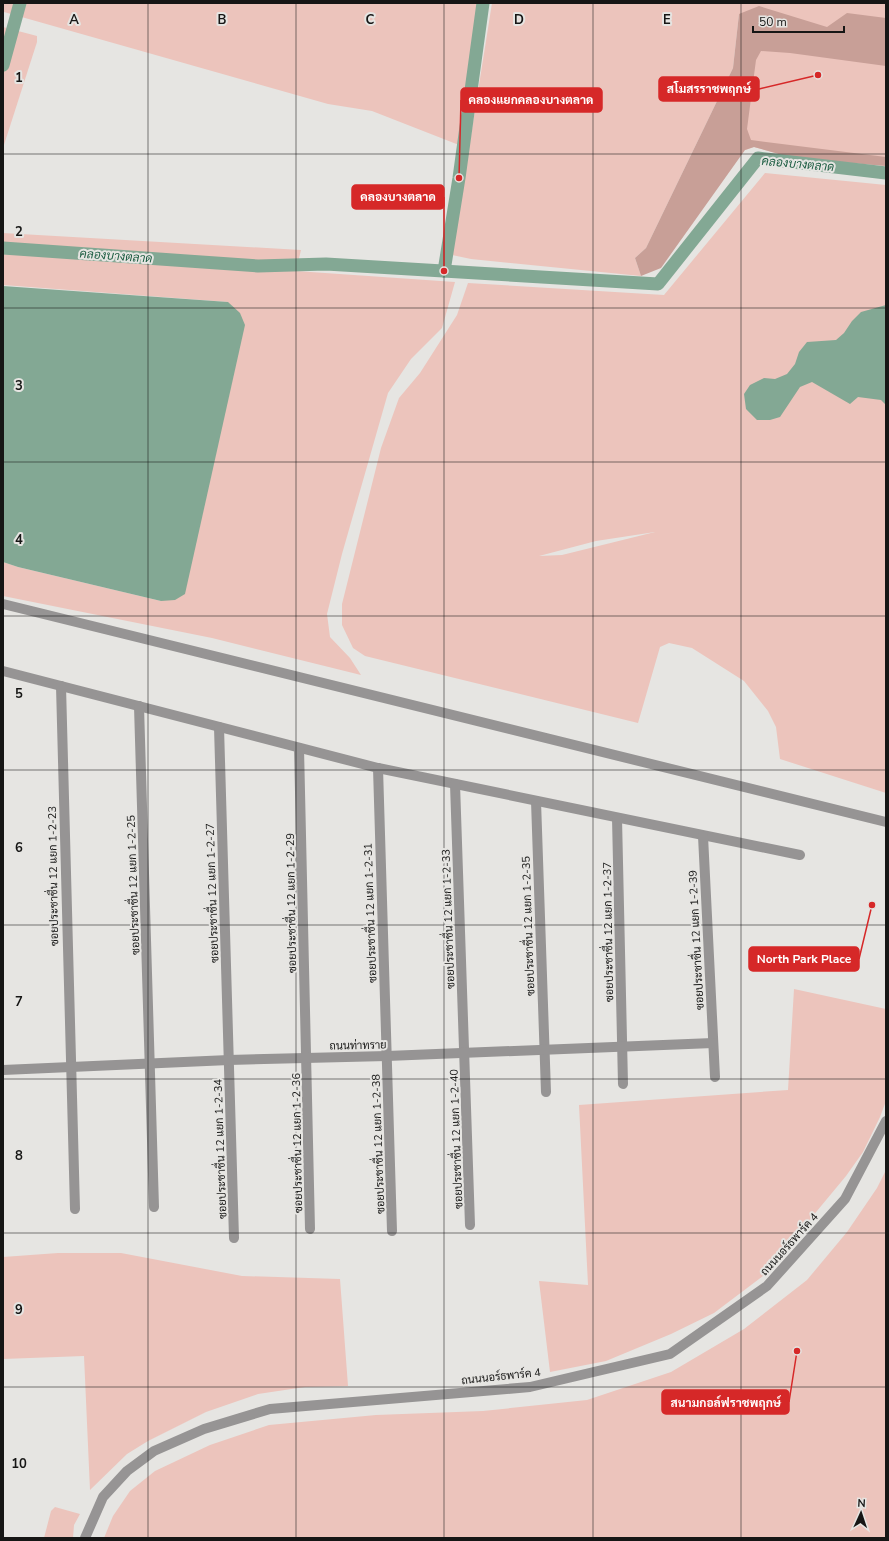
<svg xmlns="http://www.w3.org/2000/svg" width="889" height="1541" viewBox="0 0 889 1541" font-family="'Nunito Sans',Sarabun,sans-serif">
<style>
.green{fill:#ecc4bc;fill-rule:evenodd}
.forest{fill:#c89f97}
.water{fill:#83a894}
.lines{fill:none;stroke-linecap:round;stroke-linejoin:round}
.canal{stroke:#83a894;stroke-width:13}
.minor{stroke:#969494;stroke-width:10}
.grid{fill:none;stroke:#161615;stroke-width:1;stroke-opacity:0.55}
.labels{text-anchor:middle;stroke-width:4;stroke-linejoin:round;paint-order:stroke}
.street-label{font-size:11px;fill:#161615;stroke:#e6e5e2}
.water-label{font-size:12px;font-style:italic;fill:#1b5c41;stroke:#e6e5e2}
.grid-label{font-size:13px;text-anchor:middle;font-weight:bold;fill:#161615;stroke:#e6e5e2;stroke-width:4;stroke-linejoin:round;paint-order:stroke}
.leader{fill:none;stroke:#d62828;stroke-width:1.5}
.callout-dot{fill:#d62828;stroke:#e6e5e2;stroke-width:1.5}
.callout{fill:#d62828;stroke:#d62828;stroke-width:1.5}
.callout-label{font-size:12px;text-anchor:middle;font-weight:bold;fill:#fff}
</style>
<rect width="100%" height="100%" fill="#e6e5e2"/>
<g class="green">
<path d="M3 3H480L459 145 372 111 328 104 4 12Z"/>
<path d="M492 3H886V166L790 157 754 147 745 150 739 14 733 68 646 248 635 258 641 276 471 259 452 255Z"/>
<path d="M3 27 37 36V42L3 148Z"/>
<path d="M765 173 886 185V793L780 759 776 727 768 711 744 681 692 648 669 643 660 647 638 723 365 656 353 648 342 625V604L381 448 399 398 420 373 457 315 468 283 664 295ZM655 532 562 555 539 556 596 541Z"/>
<path d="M3 233 301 250 296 271 455 282 442 328 411 359 388 393 342 554 327 614 330 637 350 658 361 675 212 638 3 596V562L18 567 161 601 228 302 3 285Z"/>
<path d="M794 989 886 1009V1101L880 1117 863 1152 846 1176 763 1276 714 1313 671 1334 606 1361 550 1372 539 1281 588 1285 579 1105 788 1090Z"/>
<path d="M886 1170V1538H104L113 1516 130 1491 155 1471 210 1445 269 1425 376 1415 483 1411 587 1400 671 1372 744 1329 807 1280 847 1232 877 1188Z"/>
<path d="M58 1253H121L242 1276 340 1279 348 1386 305 1387 258 1394 206 1412 148 1441 127 1454 90 1490 84 1356 3 1359V1257Z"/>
<path d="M55 1507 80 1514 74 1525 73 1538H44L51 1511Z"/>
</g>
<path class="forest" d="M759 6 827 27 847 13 886 18V66L790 53 761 51 756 60 747 129 751 140 886 157V166L793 158 754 147 745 150 661 268 641 276 635 258 646 248 733 68 739 14Z"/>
<g class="water">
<path d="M3 286 228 302 240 313 245 325 185 594 175 600 161 601 18 567 3 562Z"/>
<path d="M886 305V405L881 400 858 397 850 404 812 382 800 387 780 417 770 420H757L746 409 744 394 750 385 764 378 775 379 787 374 795 364 799 352 807 342 836 340 844 333 852 321 861 312Z"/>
</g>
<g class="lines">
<g class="canal">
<path d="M3 65 20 3"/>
<path d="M3 248 258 266 326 264 658 284 758 158 886 173"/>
<path d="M444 271 459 178 483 3"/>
</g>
<g class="minor">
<path d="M3 604 886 822"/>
<path d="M3 671 378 768 800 855"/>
<path d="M61 686 75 1209"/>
<path d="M139 706 154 1207"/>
<path d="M219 727 234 1238"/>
<path d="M299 748 310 1229"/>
<path d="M378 768 392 1231"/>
<path d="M455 784 470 1225"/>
<path d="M536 801 546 1092"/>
<path d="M617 818 623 1084"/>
<path d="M703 836 715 1077"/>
<path d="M3 1070 229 1060 387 1056 713 1043"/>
<path d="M85 1538 103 1497 127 1471 154 1451 204 1429 270 1409 530 1387 670 1354 767 1286 845 1199 886 1121"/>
</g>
</g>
<path class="grid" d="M148 3V1538M296 3V1538M444 3V1538M593 3V1538M741 3V1538M3 154H886M3 308H886M3 462H886M3 616H886M3 770H886M3 925H886M3 1079H886M3 1233H886M3 1387H886"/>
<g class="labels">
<g class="street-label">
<text transform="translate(53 876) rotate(-91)" y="4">ซอยประชาชื่น 12 แยก 1-2-23</text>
<text transform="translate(133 885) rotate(-92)" y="4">ซอยประชาชื่น 12 แยก 1-2-25</text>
<text transform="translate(212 893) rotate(-92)" y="4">ซอยประชาชื่น 12 แยก 1-2-27</text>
<text transform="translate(291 903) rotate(-91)" y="4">ซอยประชาชื่น 12 แยก 1-2-29</text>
<text transform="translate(370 913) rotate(-92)" y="4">ซอยประชาชื่น 12 แยก 1-2-31</text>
<text transform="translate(448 919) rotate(-92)" y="4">ซอยประชาชื่น 12 แยก 1-2-33</text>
<text transform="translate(528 926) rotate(-92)" y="4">ซอยประชาชื่น 12 แยก 1-2-35</text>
<text transform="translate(608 932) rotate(-91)" y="4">ซอยประชาชื่น 12 แยก 1-2-37</text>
<text transform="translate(696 940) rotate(-93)" y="4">ซอยประชาชื่น 12 แยก 1-2-39</text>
<text transform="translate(358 1045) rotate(-1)" y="4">ถนนท่าทราย</text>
<text transform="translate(456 1139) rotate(-92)" y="4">ซอยประชาชื่น 12 แยก 1-2-40</text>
<text transform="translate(297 1143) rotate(-91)" y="4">ซอยประชาชื่น 12 แยก 1-2-36</text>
<text transform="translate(378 1144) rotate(-92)" y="4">ซอยประชาชื่น 12 แยก 1-2-38</text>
<text transform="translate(220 1149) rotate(-92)" y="4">ซอยประชาชื่น 12 แยก 1-2-34</text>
<text transform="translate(789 1244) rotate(-48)" y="4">ถนนนอร์ธพาร์ค 4</text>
<text transform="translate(501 1376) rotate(-6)" y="4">ถนนนอร์ธพาร์ค 4</text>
</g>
<g class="water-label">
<text transform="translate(798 164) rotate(5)" y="4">คลองบางตลาด</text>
<text transform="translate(116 256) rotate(4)" y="4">คลองบางตลาด</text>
</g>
</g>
<g class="grid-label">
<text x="74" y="24">A</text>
<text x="222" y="24">B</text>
<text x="370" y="24">C</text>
<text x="519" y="24">D</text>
<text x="667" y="24">E</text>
<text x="19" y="82">1</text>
<text x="19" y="236">2</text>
<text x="19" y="390">3</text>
<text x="19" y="544">4</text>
<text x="19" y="698">5</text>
<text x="19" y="852">6</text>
<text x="19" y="1006">7</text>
<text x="19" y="1160">8</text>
<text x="19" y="1314">9</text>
<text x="19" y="1468">10</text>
</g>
<path class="leader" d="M818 75L759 89M459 178L461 100M444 271L444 197M872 905L859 959M797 1351L789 1402"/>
<g class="callout-dot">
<circle cx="818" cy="75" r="4"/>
<circle cx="459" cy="178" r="4"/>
<circle cx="444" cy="271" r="4"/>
<circle cx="872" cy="905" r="4"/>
<circle cx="797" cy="1351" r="4"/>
</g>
<g class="callout">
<rect x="659" y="77" width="100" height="24" rx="4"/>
<rect x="461" y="88" width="141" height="24" rx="4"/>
<rect x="352" y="185" width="92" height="24" rx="4"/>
<rect x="749" y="947" width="110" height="24" rx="4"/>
<rect x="662" y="1390" width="127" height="24" rx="4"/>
</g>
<g class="callout-label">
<text x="709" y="93">สโมสรราชพฤกษ์</text>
<text x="531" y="104">คลองแยกคลองบางตลาด</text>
<text x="398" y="201">คลองบางตลาด</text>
<text x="804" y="963">North Park Place</text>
<text x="726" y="1407">สนามกอล์ฟราชพฤกษ์</text>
</g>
<rect width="889" height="1541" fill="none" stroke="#161615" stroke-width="8"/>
<g transform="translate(861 1513) rotate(3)" stroke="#e6e5e2" stroke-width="3" paint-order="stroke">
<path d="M0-3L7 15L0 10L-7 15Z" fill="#161615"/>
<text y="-6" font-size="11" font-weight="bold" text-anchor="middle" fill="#161615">N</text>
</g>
<path d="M753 26v6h91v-6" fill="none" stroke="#161615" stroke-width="2"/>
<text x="759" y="26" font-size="12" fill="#161615" stroke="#e6e5e2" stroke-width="3" paint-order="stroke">50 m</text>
</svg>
